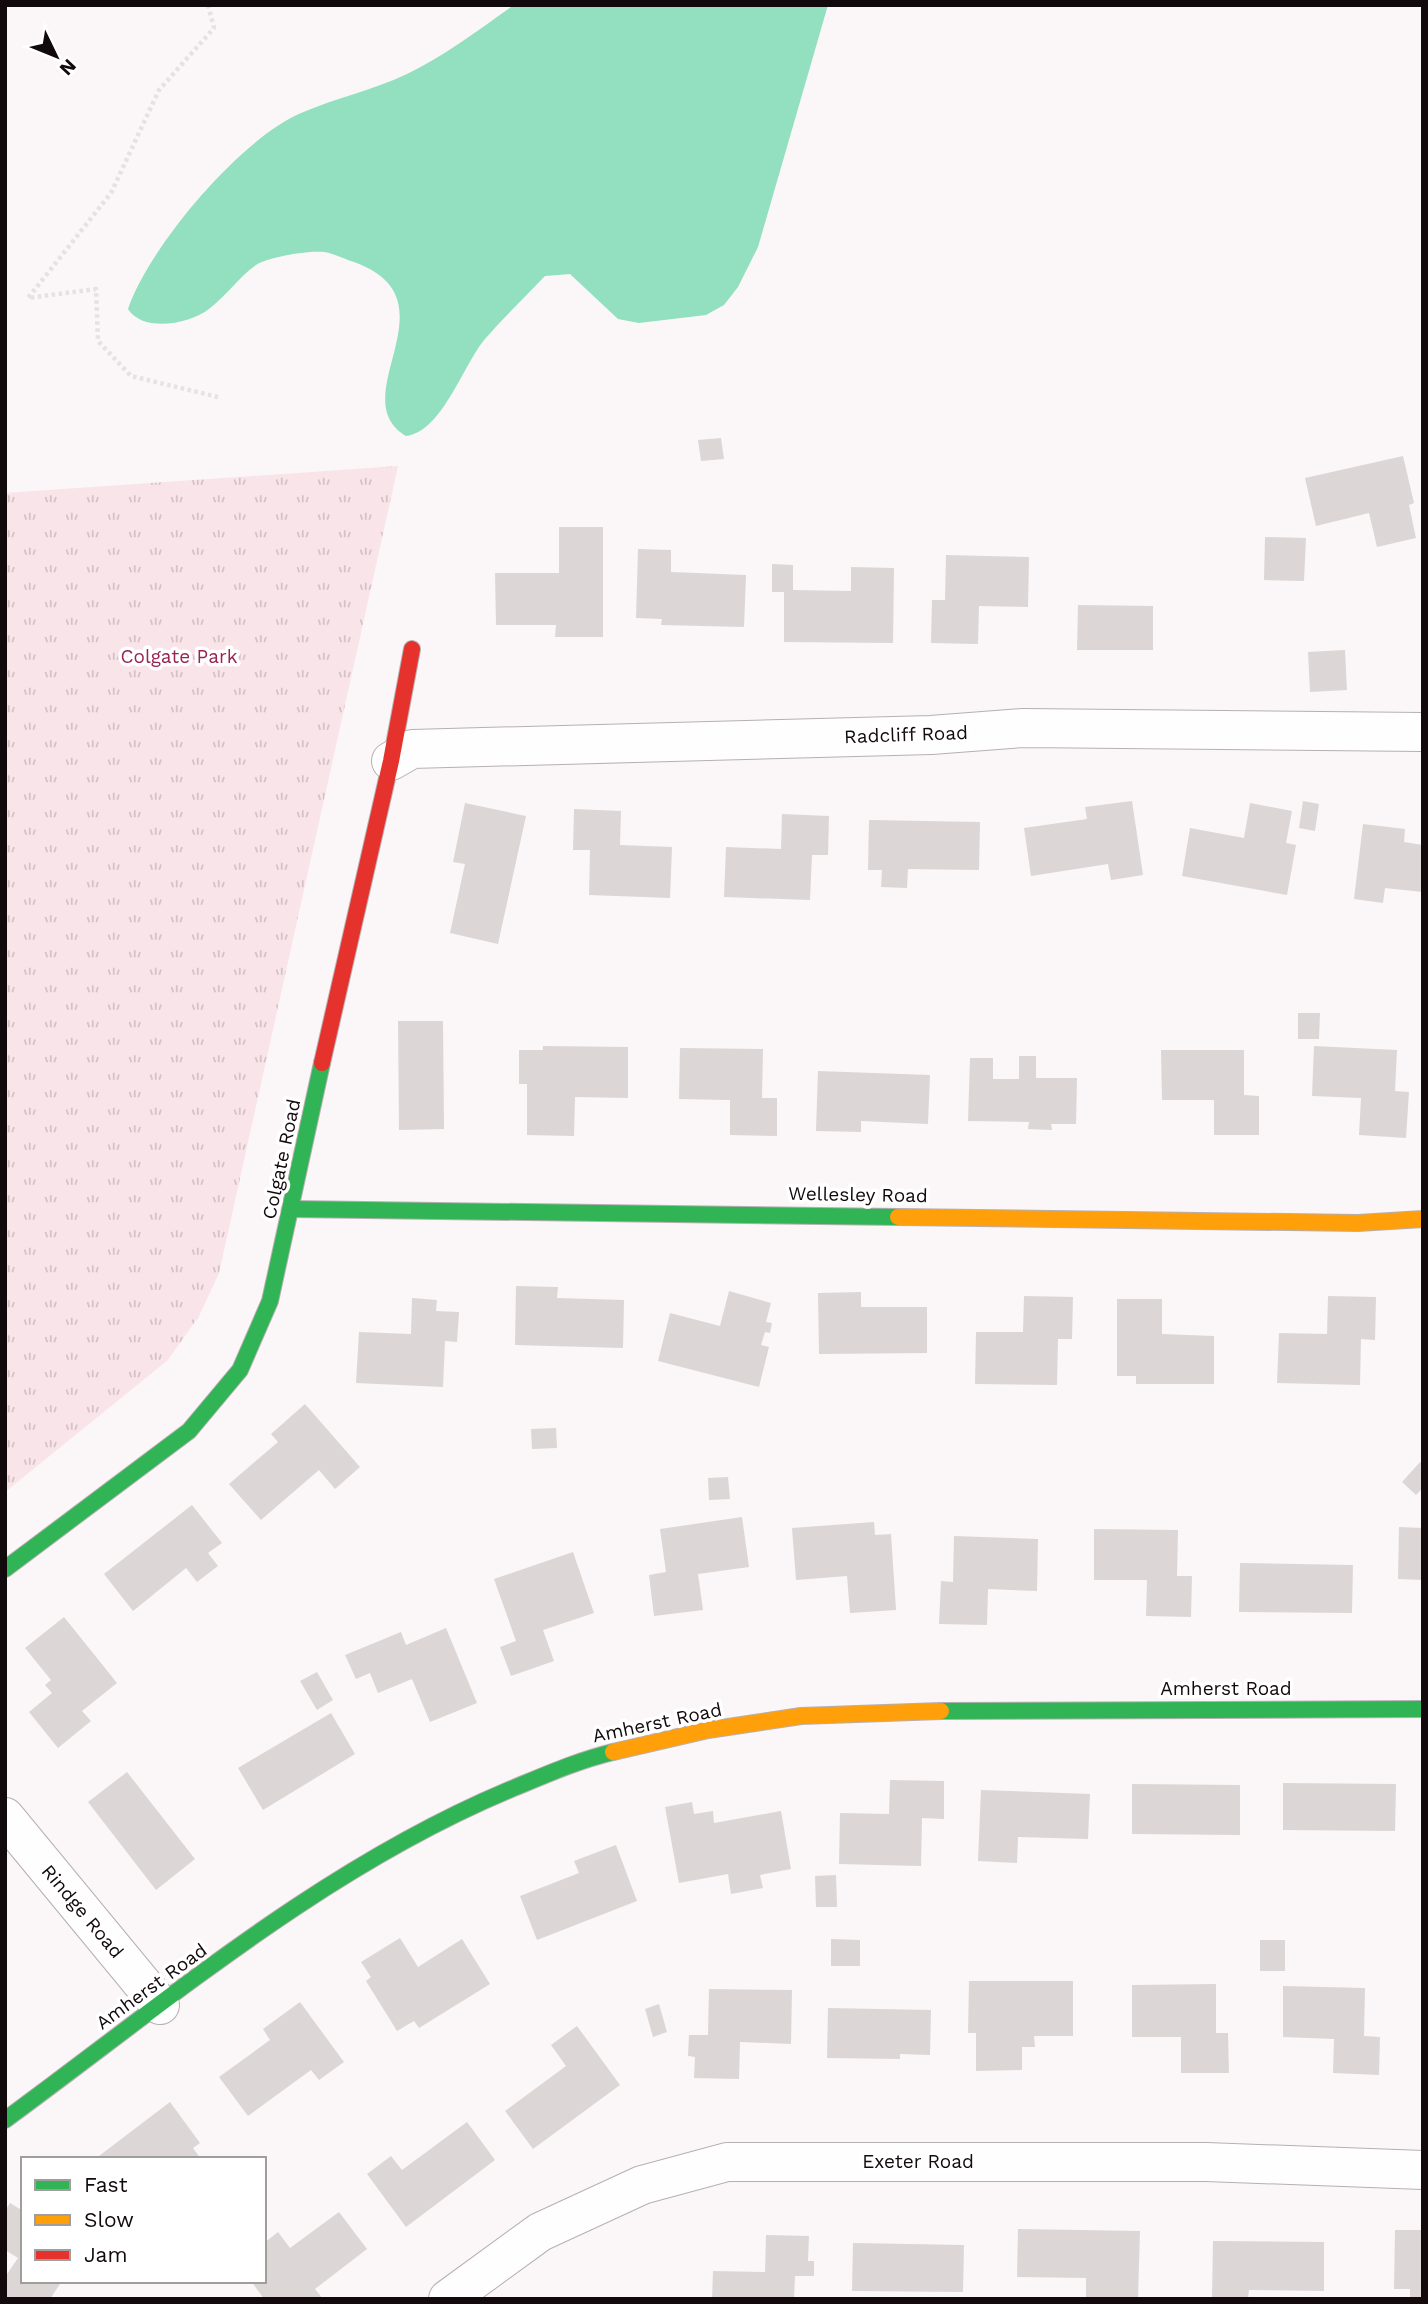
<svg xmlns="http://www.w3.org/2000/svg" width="1428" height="2304" viewBox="0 0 1428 2304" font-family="'Work Sans',sans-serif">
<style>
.park{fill:url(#park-tufts)}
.water{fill:#92e0c0}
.building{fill:#ddd6d7}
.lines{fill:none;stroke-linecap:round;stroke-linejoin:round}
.street-casing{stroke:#b7b0b2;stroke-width:40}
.fast-casing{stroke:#b7b0b2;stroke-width:18}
.slow-casing{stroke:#b7b0b2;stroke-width:18}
.jam-casing{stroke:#b7b0b2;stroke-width:18}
.path{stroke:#e4e2e3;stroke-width:4.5;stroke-dasharray:3.5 3.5;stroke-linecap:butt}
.street{stroke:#fefefe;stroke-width:38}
.fast{stroke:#30b455;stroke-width:16}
.slow{stroke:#ff9f0a;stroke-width:16}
.jam{stroke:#e5322d;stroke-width:16}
.labels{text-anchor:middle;stroke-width:7;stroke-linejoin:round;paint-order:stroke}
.park-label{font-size:19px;fill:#972451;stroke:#fff}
.street-label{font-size:19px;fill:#11090b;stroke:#fff}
</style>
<defs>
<pattern id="park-tufts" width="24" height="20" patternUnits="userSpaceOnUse" patternTransform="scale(1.75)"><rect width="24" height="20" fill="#f9e4e9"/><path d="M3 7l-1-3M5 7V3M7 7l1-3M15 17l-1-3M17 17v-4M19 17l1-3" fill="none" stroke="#d4c2c6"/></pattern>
</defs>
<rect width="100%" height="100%" fill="#fbf6f7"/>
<path class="park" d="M398 466 219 1273 199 1316 168 1360 5 1492V493Z"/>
<path class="water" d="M514 5H828L758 247 738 287 724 305 706 315 639 323 618 319 570 274 545 276C525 297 504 317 485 339 463 365 442 432 406 436 341 397 459 300 354 262 344 259 333 253 324 252 309 250 268 257 256 265 239 277 226 296 209 309 190 324 143 333 128 309 149 247 240 139 301 113 336 98 373 90 407 74 445 56 480 29 514 5Z"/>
<g class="building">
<path d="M721 438 724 459 701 461 698 440Z"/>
<path d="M1403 456 1414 503 1409 505 1416 538 1377 547 1369 513 1316 526 1305 478Z"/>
<path d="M559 527H603V637H555L556 625H496L495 573H559Z"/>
<path d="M1265 537 1306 538 1304 581 1264 580Z"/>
<path d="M638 549 671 550V572L746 575 744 627 661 625 662 619 636 618Z"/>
<path d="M946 555 1029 557 1028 607 979 606 978 644 931 643 932 600H945Z"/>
<path d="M772 564 793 565V590L851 591V567L894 568 893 643 784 642V592H772Z"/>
<path d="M1078 605 1153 606V650H1077Z"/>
<path d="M1345 650 1347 690 1310 692 1308 652Z"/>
<path d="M1132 801 1143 875 1111 880 1108 864 1031 876 1024 828 1087 819 1085 807Z"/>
<path d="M1303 801 1319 804 1315 831 1299 828Z"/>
<path d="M465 803 526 816 498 944 450 933 465 864 453 862Z"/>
<path d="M1250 803 1292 811 1286 843 1296 845 1287 895 1182 876 1190 828 1244 838Z"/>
<path d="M574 809 621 811 620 845 672 847 670 898 589 895 590 850H573Z"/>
<path d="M782 814 829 816 828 855H812L810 900 724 897 726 847 781 849Z"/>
<path d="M869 820 980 822 979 870 908 869 907 888 881 887 882 870H868Z"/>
<path d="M1363 824 1405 829 1404 842 1423 845V892L1385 888 1383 903 1354 899Z"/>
<path d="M1298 1013H1320L1319 1039H1298Z"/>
<path d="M398 1021H443L444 1129 399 1130Z"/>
<path d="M543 1046 628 1047V1098L575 1097 574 1136 527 1135V1084H519V1050H543Z"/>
<path d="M1314 1046 1397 1050 1395 1091 1409 1092 1406 1138 1359 1135 1361 1098 1312 1096Z"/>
<path d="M680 1048 763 1049 762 1098H777V1136L730 1135V1100L679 1099Z"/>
<path d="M1161 1050H1244V1095L1259 1096V1135H1214V1100H1162Z"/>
<path d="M1019 1056H1036V1078H1077L1076 1124H1051L1052 1130 1028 1129 1029 1122 968 1121 970 1058H993V1079H1019Z"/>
<path d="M818 1071 930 1075 928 1124 861 1121V1132L816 1131Z"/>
<path d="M516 1286 558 1287 557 1298 624 1300 623 1348 515 1345Z"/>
<path d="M729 1291 771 1303 766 1322 772 1323 770 1333 765 1332 761 1345 769 1347 759 1387 658 1361 670 1313 720 1326Z"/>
<path d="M861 1292V1307H927V1353L819 1354 818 1293Z"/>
<path d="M1024 1296 1073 1297 1072 1339H1058L1057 1385 975 1384 976 1332H1023Z"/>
<path d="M1328 1296 1376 1297 1375 1340 1361 1339 1360 1385 1277 1383 1279 1333 1327 1334Z"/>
<path d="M412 1298 437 1300 436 1311 459 1312 457 1342 445 1341 443 1387 356 1383 359 1332 411 1334Z"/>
<path d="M1117 1299H1162V1334L1214 1336V1384H1136V1376H1117Z"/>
<path d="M305 1404 360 1467 335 1489 319 1470 261 1520 229 1484 278 1442 271 1434Z"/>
<path d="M556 1428 557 1448 532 1449 531 1429Z"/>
<path d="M1420 1462 1423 1465V1488L1416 1495 1402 1482Z"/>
<path d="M728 1477 730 1499 709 1500 708 1478Z"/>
<path d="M192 1505 222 1543 208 1553 218 1566 197 1582 186 1568 133 1611 104 1574Z"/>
<path d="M742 1517 749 1567 698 1574 703 1610 654 1616 649 1575 666 1572 660 1529Z"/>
<path d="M874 1522 875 1535 891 1534 896 1610 850 1613 847 1576 796 1580 792 1528Z"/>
<path d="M1399 1527 1423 1528V1580L1398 1579Z"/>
<path d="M1094 1529 1178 1530 1177 1576H1192L1191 1617 1146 1616 1147 1580H1094Z"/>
<path d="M954 1536 1038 1539 1037 1591 988 1589 987 1625 939 1624 941 1581 953 1582Z"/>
<path d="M573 1552 594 1613 543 1630 554 1661 511 1676 500 1647 516 1641 494 1579Z"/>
<path d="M1240 1563 1353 1565 1352 1613 1239 1612Z"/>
<path d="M64 1617 117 1683 82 1711 91 1721 58 1748 29 1712 52 1693 45 1685 51 1680 25 1648Z"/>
<path d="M446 1628 477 1703 430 1722 412 1679 378 1693 370 1673 356 1679 345 1655 401 1632 406 1645Z"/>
<path d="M317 1672 333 1700 317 1710 300 1681Z"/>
<path d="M331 1713 355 1754 263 1810 238 1768Z"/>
<path d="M127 1772 195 1859 156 1890 88 1802Z"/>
<path d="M890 1780 944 1781V1819L922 1818 921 1866 839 1864 840 1813 889 1814Z"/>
<path d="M1283 1783 1396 1784 1395 1831 1283 1830Z"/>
<path d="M1132 1784 1240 1785V1835L1132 1834Z"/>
<path d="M981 1790 1090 1794 1088 1839 1018 1837 1017 1863 978 1861Z"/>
<path d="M692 1802 694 1814 713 1811 714 1823 781 1811 791 1869 760 1875 763 1888 731 1894 728 1874 679 1883 665 1807Z"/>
<path d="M616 1845 637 1901 537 1940 520 1896 579 1873 574 1861Z"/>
<path d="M836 1875 837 1907H816L815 1876Z"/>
<path d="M400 1938 418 1967 462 1939 490 1984 419 2028 414 2021 397 2031 366 1981 371 1977 361 1962Z"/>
<path d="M831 1939 860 1940V1966H831Z"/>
<rect x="1260" y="1940" width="25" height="31"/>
<path d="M969 1981H1073V2036H1034L1035 2047H1022V2070L976 2071V2033H968Z"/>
<path d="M1216 1984V2033H1228L1229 2073H1181V2037H1132V1985Z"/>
<path d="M1283 1986 1365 1988 1364 2036 1380 2037 1379 2075 1333 2073 1334 2039 1283 2037Z"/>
<path d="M709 1989 792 1990 791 2044 740 2042 739 2079 694 2078 695 2057 688 2056 689 2035H708Z"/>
<path d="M300 2002 344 2062 319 2080 311 2070 248 2116 219 2077 270 2040 263 2029Z"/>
<path d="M659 2004 667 2032 653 2037 645 2009Z"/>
<path d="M828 2008 931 2010 930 2055 900 2054V2059L827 2058Z"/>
<path d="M577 2026 620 2085 533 2149 505 2111 566 2066 551 2045Z"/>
<path d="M170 2102 200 2143 193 2148 201 2159H95Z"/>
<path d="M467 2122 495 2160 406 2227 367 2174 391 2156 402 2170Z"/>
<path d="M10 2203 23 2211V2281H62L50 2299H5V2277L18 2258 5 2250V2211Z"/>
<path d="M339 2212 367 2249 315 2289 323 2299H264L251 2281H264V2243L278 2232 290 2248Z"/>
<path d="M1018 2229 1140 2231 1138 2299H1086V2278L1017 2277Z"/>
<path d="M1395 2230H1423V2299H1410V2289H1394Z"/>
<path d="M766 2235 809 2236 808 2261H814V2276H795L794 2299H712L713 2271 765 2272Z"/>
<path d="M1213 2241 1324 2242V2291L1249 2290 1248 2299H1212Z"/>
<path d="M853 2243 964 2245 963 2292 852 2291Z"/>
</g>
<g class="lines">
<defs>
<g id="street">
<path d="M391 761 412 749 931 735 1023 728 1423 732"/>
<path d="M5 1817 160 2005"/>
<path d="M448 2299 540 2232 642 2185 727 2162H1206L1423 2170"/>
</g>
<g id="fast">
<path d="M292 1209 898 1217"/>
<path d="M5 1569 189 1431 240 1370 270 1301 322 1063"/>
<path d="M941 1711 1423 1709"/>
<path d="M5 2120C166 2002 323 1868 509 1790 543 1776 576 1761 613 1752"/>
</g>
<g id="slow">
<path d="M898 1217 1358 1223 1423 1219"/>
<path d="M613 1752 708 1730 801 1716 941 1711"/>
</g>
<path id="jam" d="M322 1063 391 761 412 649"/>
</defs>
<use href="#street" class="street-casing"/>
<use href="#fast" class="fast-casing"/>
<use href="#slow" class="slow-casing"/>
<use href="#jam" class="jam-casing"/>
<path class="path" d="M208 5 214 28 159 90 111 193 28 298 96 289 98 341 131 376 218 397"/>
<use href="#street" class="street"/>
<use href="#fast" class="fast"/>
<use href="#slow" class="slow"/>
<use href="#jam" class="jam"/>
</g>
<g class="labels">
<g class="park-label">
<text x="179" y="663">Colgate Park</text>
</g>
<g class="street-label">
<text transform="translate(906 734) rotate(-2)" y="7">Radcliff Road</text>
<text transform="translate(281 1159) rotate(-78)" y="7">Colgate Road</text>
<text transform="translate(858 1194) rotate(1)" y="7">Wellesley Road</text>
<text x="1226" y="1695">Amherst Road</text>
<text transform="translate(657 1722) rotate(-12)" y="7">Amherst Road</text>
<text transform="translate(83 1911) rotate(50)" y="7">Rindge Road</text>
<text transform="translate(151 1986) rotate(-36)" y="7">Amherst Road</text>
<text x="918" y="2168">Exeter Road</text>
</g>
</g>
<rect width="1428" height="2304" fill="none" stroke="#11090b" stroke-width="14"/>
<rect x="21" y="2157" width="245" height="126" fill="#ffffff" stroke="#a09d9d" stroke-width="2"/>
<rect x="35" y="2180" width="35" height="10" fill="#30b455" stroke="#a09d9d" stroke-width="2"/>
<text x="84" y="2192" font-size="21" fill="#11090b">Fast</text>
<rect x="35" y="2215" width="35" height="10" fill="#ff9f0a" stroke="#a09d9d" stroke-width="2"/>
<text x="84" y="2227" font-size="21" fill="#11090b">Slow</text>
<rect x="35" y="2250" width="35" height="10" fill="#e5322d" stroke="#a09d9d" stroke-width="2"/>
<text x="84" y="2262" font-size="21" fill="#11090b">Jam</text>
<g transform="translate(56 56) rotate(133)" stroke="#ffffff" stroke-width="5" paint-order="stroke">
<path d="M0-5L12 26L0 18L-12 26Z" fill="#11090b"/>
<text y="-10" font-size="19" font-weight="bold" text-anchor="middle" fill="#11090b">N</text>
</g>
</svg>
